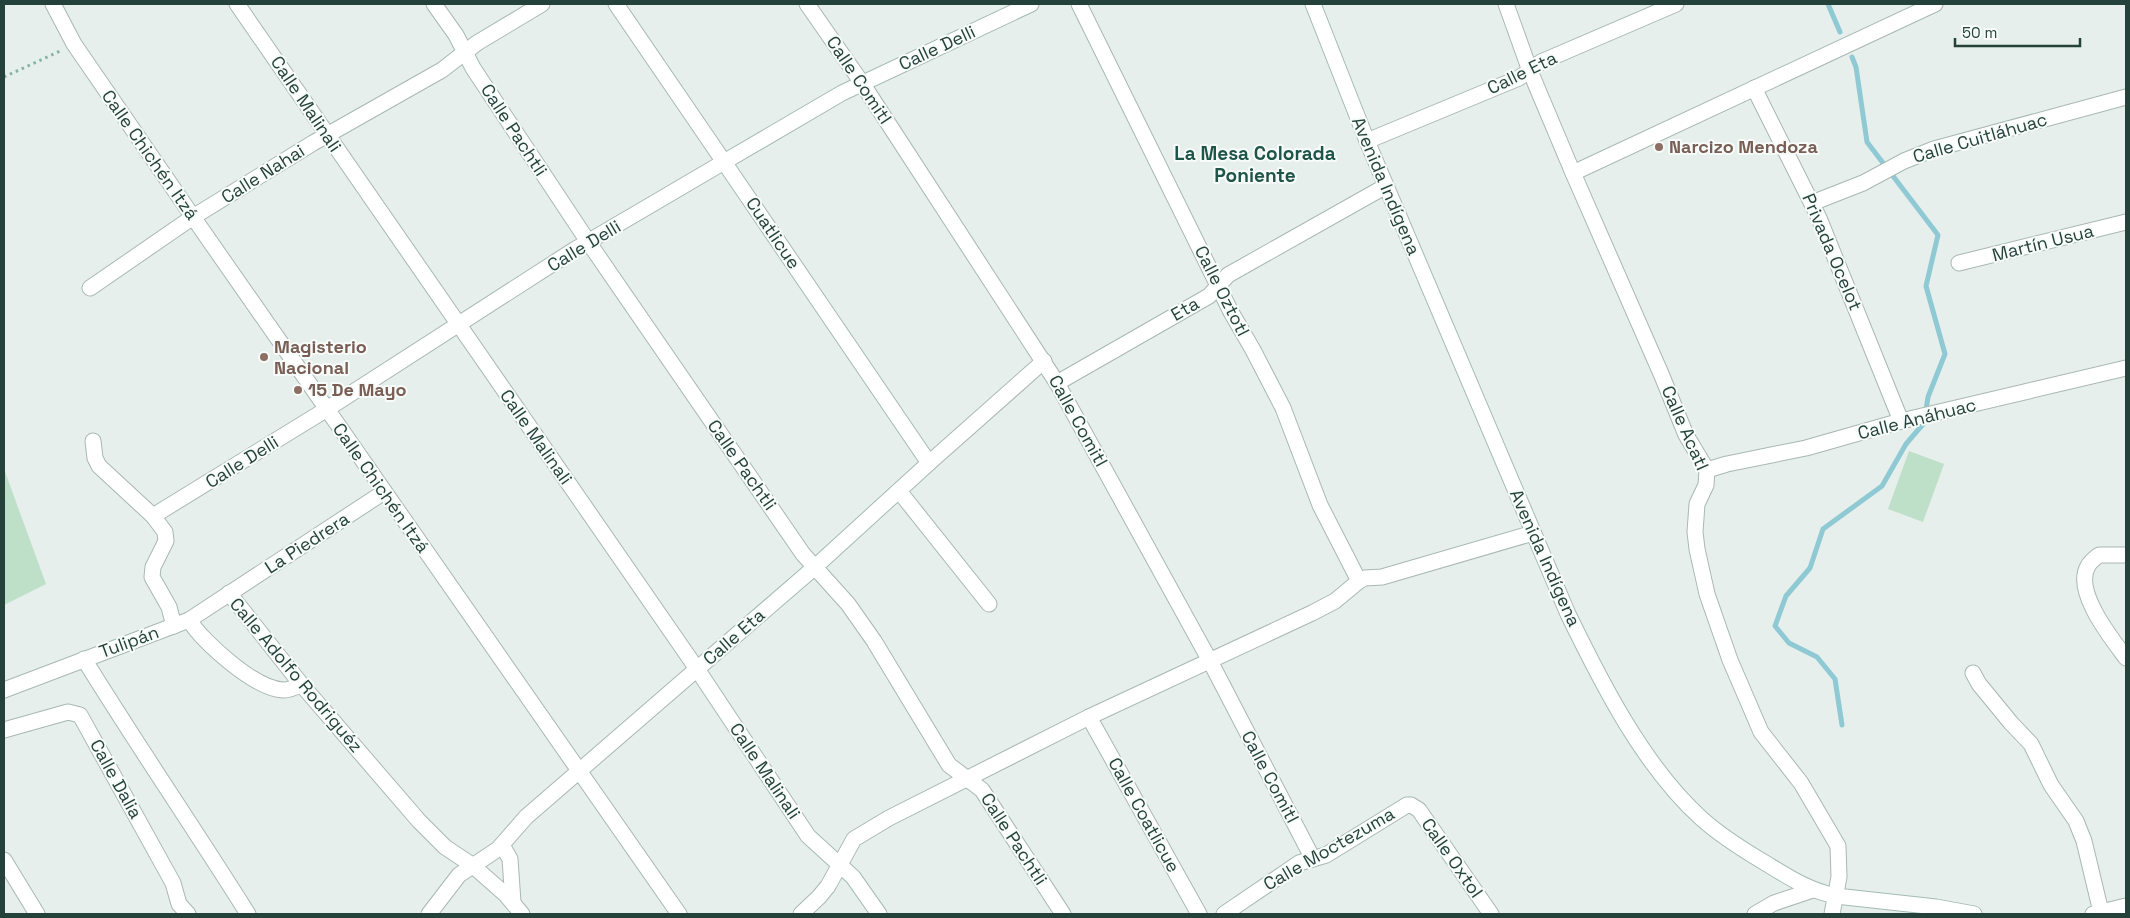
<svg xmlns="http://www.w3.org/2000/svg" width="2130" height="918" viewBox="0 0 2130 918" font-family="'Space Grotesk',sans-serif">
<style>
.green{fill:#bfe0c8}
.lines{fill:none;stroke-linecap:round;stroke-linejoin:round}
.stream{stroke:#8ec9d4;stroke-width:5}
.street-casing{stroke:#a8b8b2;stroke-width:17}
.secondary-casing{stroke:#a4bbb3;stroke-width:17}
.path{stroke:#86b3a5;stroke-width:3;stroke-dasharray:2.5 4;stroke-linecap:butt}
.street{stroke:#fff;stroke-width:15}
.secondary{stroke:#fff;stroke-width:15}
.education-dot{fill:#8d6e63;stroke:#f7fbf9;stroke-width:2}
.labels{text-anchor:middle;stroke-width:4;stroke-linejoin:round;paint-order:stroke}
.street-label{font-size:18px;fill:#24423a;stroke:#f7fbf9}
.education-label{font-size:18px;font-weight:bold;fill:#785e54;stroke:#f7fbf9;text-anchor:start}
.neighbourhood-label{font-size:19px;font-weight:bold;fill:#1f5548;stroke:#f7fbf9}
</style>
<rect width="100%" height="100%" fill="#e6efeb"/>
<g class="green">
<path d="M1909 451 1944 464 1923 522 1888 509Z"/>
<path d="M4 469 46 584 4 605Z"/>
</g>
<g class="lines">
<g class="stream">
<path d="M1828 4 1840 32"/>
<path d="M1842 725 1835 679 1817 657 1789 643 1775 626 1786 596 1810 568 1823 529 1882 486 1906 444 1924 423 1928 397 1945 354 1926 286 1938 235 1867 142 1856 67 1852 57"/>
</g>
<defs>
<g id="street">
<path d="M53 4 74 44 193 217 679 914"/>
<path d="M237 4 697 669 526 817 498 849 459 875 429 914"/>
<path d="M434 4 456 35 473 68 589 243 803 554 848 604 874 641 949 765 982 790 1063 914"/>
<path d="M807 4 862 83 1057 383 1210 661 1313 859"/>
<path d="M1079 4 1231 312 1253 350 1283 408 1320 505 1359 581"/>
<path d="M1506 4 1530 71 1573 173 1662 376 1686 435 1707 470 1706 485 1697 504 1695 532 1697 549 1707 594 1730 660 1761 732 1801 783 1838 846 1839 877 1832 914"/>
<path d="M1754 88 1819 218 1901 421"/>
<path d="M1367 141 1519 78 1541 62 1676 4"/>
<path d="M1573 173 1935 4"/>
<path d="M1812 203 1863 183 1904 161 1934 149 2126 97"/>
<path d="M1959 263 2126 222"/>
<path d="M90 288 193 217 313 143 442 70 477 43 542 4"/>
<path d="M1057 383 1209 296 1228 275 1386 186"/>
<path d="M93 441 95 458 99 466 153 516 165 532 166 541 153 567 152 577 169 607 174 626"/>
<path d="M929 463 1044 361"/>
<path d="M1707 470 1727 464 1806 448 1901 421 2126 368"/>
<path d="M899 491 989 604"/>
<path d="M153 516 327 409 574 250 724 162 616 4"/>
<path d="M2126 555H2099C2095 558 2090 562 2088 566 2073 591 2112 639 2126 658"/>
<path d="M229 593 301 684 419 821 445 847 472 865 506 895 522 914"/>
<path d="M189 620C203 642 255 689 283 690 290 690 296 687 301 684"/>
<path d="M84 659C137 745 194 828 248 914"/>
<path d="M1973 673 1979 684 2011 723 2031 744 2051 785 2076 821 2084 841 2101 912 2126 906"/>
<path d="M4 690 189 620 384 492"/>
<path d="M1089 717 1199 914"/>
<path d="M4 730 68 712 80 715 173 883 179 904 188 914"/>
<path d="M502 845 510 859 513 902"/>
<path d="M4 860 37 914"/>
<path d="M801 914 819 897 828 886 854 839 889 818 1089 717 1312 613 1335 601 1359 581 1365 578 1382 577 1533 533"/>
<path d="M1224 914 1299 863 1326 855 1407 805H1411L1419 810 1491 914"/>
<path d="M1755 914 1774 903 1813 890"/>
</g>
<g id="secondary">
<path d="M1313 4 1367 141 1568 614C1602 684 1644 767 1702 819 1722 837 1745 851 1767 864 1790 878 1810 891 1836 896L1936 907 1974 914"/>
<path d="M879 914 853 877 808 836 697 669 815 567 929 463 724 162 842 93 1031 4"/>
<path d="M2093 914 2101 912 2102 914"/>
</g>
</defs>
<use href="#street" class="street-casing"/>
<use href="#secondary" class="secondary-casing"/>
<path class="path" d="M4 77 60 51"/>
<use href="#street" class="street"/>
<use href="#secondary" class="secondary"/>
</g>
<g class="education-dot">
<circle cx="1659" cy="147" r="5"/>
<circle cx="264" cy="357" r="5"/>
<circle cx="298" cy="390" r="5"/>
</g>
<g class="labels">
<g class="street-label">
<text transform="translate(937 48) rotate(-25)" y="6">Calle Delli</text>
<text transform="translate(1522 73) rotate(-26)" y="6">Calle Eta</text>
<text transform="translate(859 80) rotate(56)" y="6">Calle Comitl</text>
<text transform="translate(306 104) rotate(56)" y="6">Calle Malinali</text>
<text transform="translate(514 130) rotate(57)" y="6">Calle Pachtli</text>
<text transform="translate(1980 138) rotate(-16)" y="6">Calle Cuitláhuac</text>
<text transform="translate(150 155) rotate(55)" y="6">Calle Chichén Itzá</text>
<text transform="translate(263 174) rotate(-32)" y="6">Calle Nahai</text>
<text transform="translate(1386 186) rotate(67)" y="6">Avenida Indígena</text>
<text transform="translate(773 233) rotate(56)" y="6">Cuatlicue</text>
<text transform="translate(2043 243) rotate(-14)" y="6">Martín Usua</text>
<text transform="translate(584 246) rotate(-31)" y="6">Calle Delli</text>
<text transform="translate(1832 252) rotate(67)" y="6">Privada Ocelot</text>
<text transform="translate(1222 291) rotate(63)" y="6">Calle Oztotl</text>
<text transform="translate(1185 309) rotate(-30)" y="6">Eta</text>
<text transform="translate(1917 419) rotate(-14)" y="6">Calle Anáhuac</text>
<text transform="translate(1078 421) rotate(61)" y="6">Calle Comitl</text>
<text transform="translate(1685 428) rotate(66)" y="6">Calle Acatl</text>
<text transform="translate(536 437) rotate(55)" y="6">Calle Malinali</text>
<text transform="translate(242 462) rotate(-32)" y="6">Calle Delli</text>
<text transform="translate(742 465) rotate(55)" y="6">Calle Pachtli</text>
<text transform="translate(381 488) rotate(55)" y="6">Calle Chichén Itzá</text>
<text transform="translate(307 543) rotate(-33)" y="6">La Piedrera</text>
<text transform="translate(1545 558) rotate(66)" y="6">Avenida Indígena</text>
<text transform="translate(734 637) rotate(-41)" y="6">Calle Eta</text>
<text transform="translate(129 642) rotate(-20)" y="6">Tulipán</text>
<text transform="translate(296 675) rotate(50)" y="6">Calle Adolfo Rodriguéz</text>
<text transform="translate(765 771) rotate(56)" y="6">Calle Malinali</text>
<text transform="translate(1270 777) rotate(62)" y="6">Calle Comitl</text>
<text transform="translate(116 779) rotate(61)" y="6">Calle Dalia</text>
<text transform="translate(1144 815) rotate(61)" y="6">Calle Coatlicue</text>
<text transform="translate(1014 839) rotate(57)" y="6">Calle Pachtli</text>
<text transform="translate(1329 849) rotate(-30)" y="6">Calle Moctezuma</text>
<text transform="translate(1452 858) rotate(55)" y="6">Calle Oxtol</text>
</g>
<g class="education-label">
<text x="1669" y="153">Narcizo Mendoza</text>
<text x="274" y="353">Magisterio<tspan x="274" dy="21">Nacional</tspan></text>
<text x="308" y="396">15 De Mayo</text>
</g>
<g class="neighbourhood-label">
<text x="1255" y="160">La Mesa Colorada<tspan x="1255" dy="22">Poniente</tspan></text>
</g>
</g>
<rect width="2130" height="918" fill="none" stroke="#24423a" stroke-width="10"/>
<path d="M1955 38v8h125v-8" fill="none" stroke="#24423a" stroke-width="2.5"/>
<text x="1962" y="38" font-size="15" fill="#24423a" stroke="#f7fbf9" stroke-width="4" paint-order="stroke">50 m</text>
</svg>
